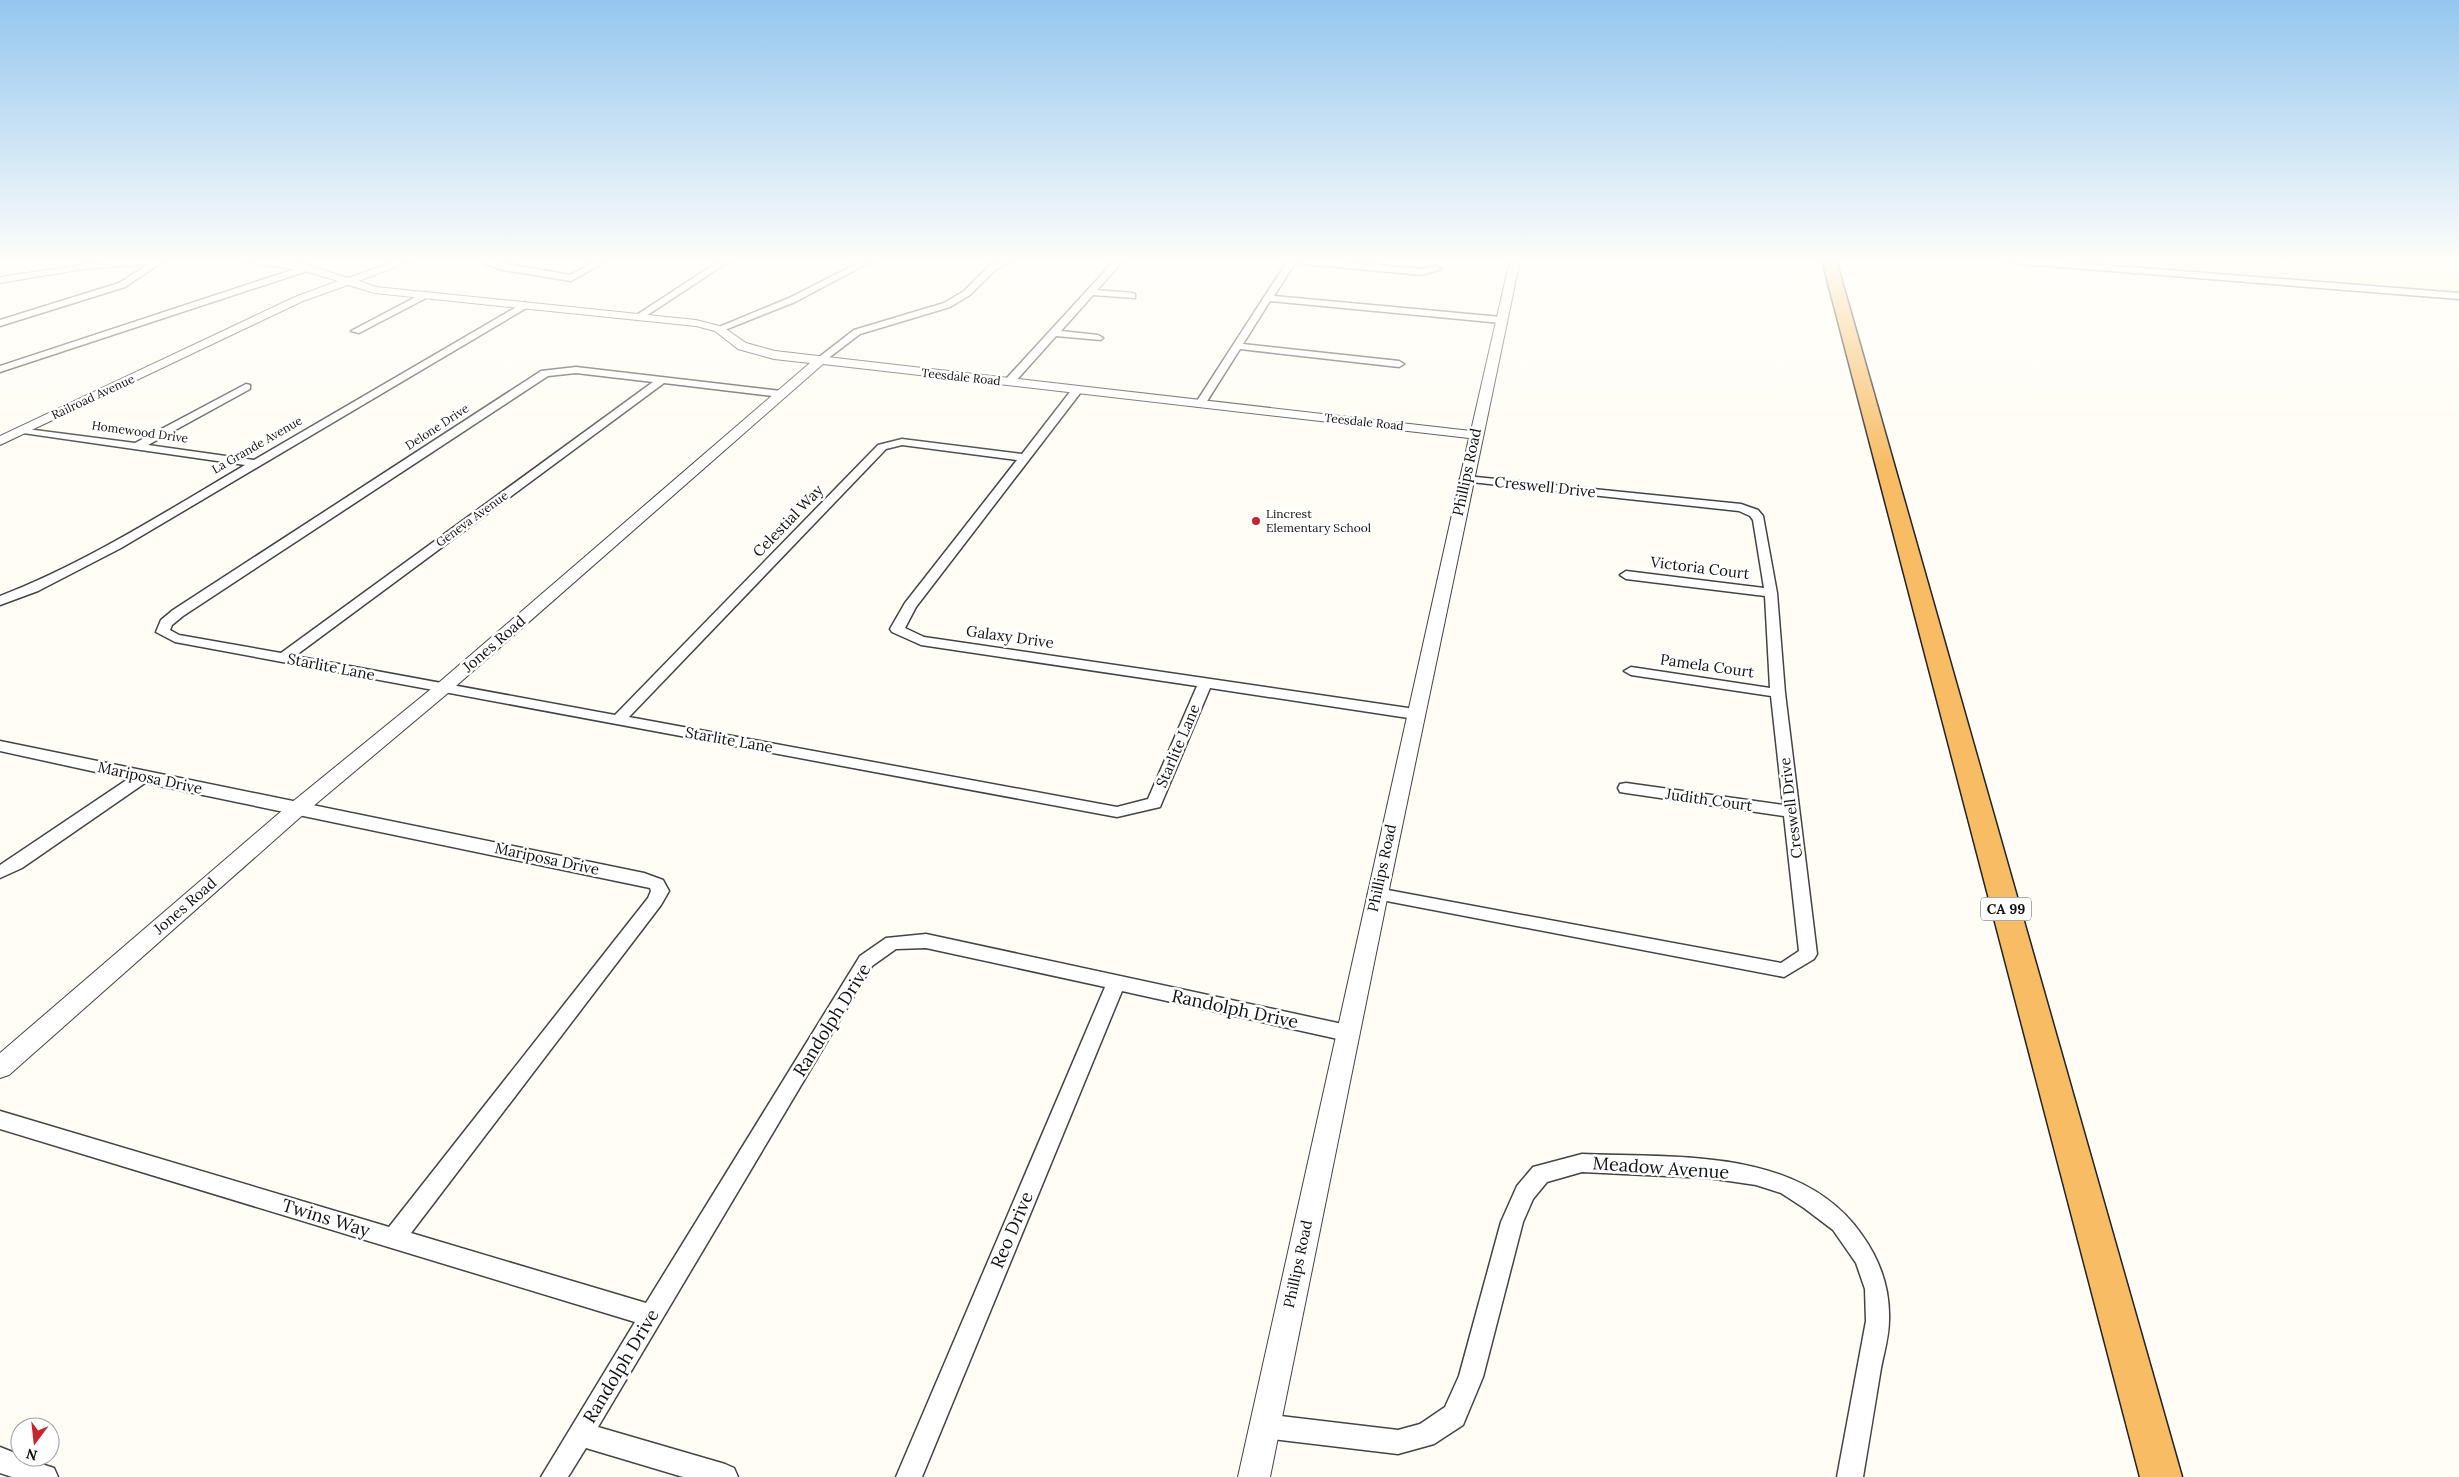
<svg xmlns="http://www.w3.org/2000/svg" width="2459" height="1477" viewBox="0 0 2459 1477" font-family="Lora,serif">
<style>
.farmland{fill:#f6f3d4}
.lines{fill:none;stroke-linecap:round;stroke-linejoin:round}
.minor-casing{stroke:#444;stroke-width:3}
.tertiary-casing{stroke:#444;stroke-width:2}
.trunk-casing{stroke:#222;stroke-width:3}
.minor{fill:#fff;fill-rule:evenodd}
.tertiary{fill:#fff;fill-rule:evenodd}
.trunk{fill:#f7bc64;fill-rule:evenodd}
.poi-dot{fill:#c4262e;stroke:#fff;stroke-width:2}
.labels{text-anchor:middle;stroke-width:5;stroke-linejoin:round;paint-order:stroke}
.far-street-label{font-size:12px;fill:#111;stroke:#fff}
.far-poi-label{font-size:12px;fill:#111;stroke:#fff;text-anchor:start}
.shield{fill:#fff;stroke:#585858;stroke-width:1}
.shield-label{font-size:14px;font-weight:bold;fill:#111}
.street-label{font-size:15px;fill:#111;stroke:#fff}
.near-street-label{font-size:18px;fill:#111;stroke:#fff}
</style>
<rect width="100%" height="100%" fill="#fffdf5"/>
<path class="farmland" d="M2086 260H2459V295L2090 265Z"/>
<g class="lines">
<defs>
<g id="minor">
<path d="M155 260H165L125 287 0 326V320L119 283Z"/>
<path d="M485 260 570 275 598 260H608L571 281 503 270 485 264Z"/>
<path d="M721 260H731L643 318 635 316Z"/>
<path d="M864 260 872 261 795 302 722 331 714 329 789 298Z"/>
<path d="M1003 260H1014L995 270 970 295 950 307 860 334 822 363 814 361 854 330 944 303 964 291 989 266Z"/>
<path d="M1115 260H1124L1097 290 1132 293 1135 294V298L1093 295 1061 331 1098 335 1103 338 1101 340 1056 336 1013 384H1005V380Z"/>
<path d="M1288 260H1320L1422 269 1437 266 1441 269 1422 275 1295 263 1274 296 1501 317 1506 320 1501 323 1270 301 1243 344 1399 361 1404 364 1399 367 1240 349 1204 406H1196L1195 404Z"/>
<path d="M2005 260H2040L2459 293V299L2009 263Z"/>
<path d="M307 265 310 266V270L0 372V366Z"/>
<path d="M425 292 428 293V297L359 333 351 331Z"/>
<path d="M525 302 529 305 528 307 121 548 38 591 0 605V596C86 563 165 512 245 465L23 433 18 430 19 428 135 443 246 384 250 385V389L148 445 254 460Z"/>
<path d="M576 367 781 391 786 394 781 397 664 383 295 656 615 715 878 445 902 439 1022 454 1073 388H1081V392L916 607 905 628 924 637 1415 709 1422 714 1415 719 1210 688 1160 807 1117 817 175 642 156 632 161 620 173 610 541 371ZM576 373 653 382 281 653 179 635 170 630 172 625 183 616 548 376ZM902 445 1017 460 905 603 890 629 892 632 921 645 1197 686 1148 799 1117 807 629 717 886 449Z"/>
<path d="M1466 476 1741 504 1758 510 1763 516 1777 593 1785 693 1817 954 1814 959 1784 977 1371 898 1368 894 1371 890 1377 888 1781 963 1799 951 1784 816 1626 793 1620 792 1618 788 1620 784 1626 783 1783 805 1771 696 1631 675 1624 671 1631 667 1770 688 1765 596 1626 579 1620 575 1626 571 1764 588 1753 520 1750 516 1739 511 1462 481 1460 479Z"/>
<path d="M0 741 644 873 663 880 669 891 661 905 411 1233 646 1303 860 956 886 938 926 934 1347 1025 1354 1028 1357 1033 1354 1038 1347 1041 1122 991 922 1477H896L1105 987 926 948 896 949 872 966 598 1427 725 1464 734 1468 738 1477H683L586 1448 568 1477H541L635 1322 0 1129V1111L389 1227 648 898 651 891 650 888 145 783 22 868 0 878V865L128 779 0 751Z"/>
<path d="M1582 1154C1677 1158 1801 1147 1862 1235 1880 1260 1890 1289 1889 1320 1889 1336 1884 1353 1881 1368 1875 1405 1869 1441 1863 1477H1837L1866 1321 1865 1289 1856 1263 1833 1230 1804 1208 1781 1193 1756 1185 1708 1178 1582 1172 1547 1182 1533 1199 1523 1222 1483 1377 1463 1425 1434 1444 1398 1454 1264 1438 1255 1435 1252 1426 1255 1417 1264 1414 1398 1430 1420 1424 1445 1407 1459 1376 1501 1222 1517 1186 1533 1167Z"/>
<path d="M0 1447 20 1455V1457L54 1468 58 1477H12L0 1473Z"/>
</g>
<g id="tertiary">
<path d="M113 260H163L158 263 78 270 0 283V277Z"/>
<path d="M243 260H271L307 265 348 278 398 260H413L359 281 376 287 696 320 723 327 746 343 775 351 1471 431 1510 260H1520L1388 894 1270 1477H1238L1469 438 823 364 448 693 305 813 9 1075 0 1078V1053L291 803 436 685 810 363 774 359 738 349 715 331 696 326 375 293 348 285 303 301 0 445V436L295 297 338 281 305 271 248 263Z"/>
</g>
<path id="trunk" d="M1822 260H1836L2182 1477H2140Z"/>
</defs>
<use href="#minor" class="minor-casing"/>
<use href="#tertiary" class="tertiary-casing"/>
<use href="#trunk" class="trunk-casing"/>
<use href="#minor" class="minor"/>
<use href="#tertiary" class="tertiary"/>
<use href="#trunk" class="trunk"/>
</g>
<linearGradient id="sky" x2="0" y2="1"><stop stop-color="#95c6ee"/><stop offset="0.56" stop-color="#fffefa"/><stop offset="1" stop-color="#fffefa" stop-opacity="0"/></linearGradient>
<rect width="2459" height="467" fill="url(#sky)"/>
<circle class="poi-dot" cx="1256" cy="521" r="5"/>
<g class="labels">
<g class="far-street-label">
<text transform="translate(961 377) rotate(6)" y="4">Teesdale Road</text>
<text transform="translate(93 397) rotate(-25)" y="4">Railroad Avenue</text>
<text transform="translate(1364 422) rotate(6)" y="4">Teesdale Road</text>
<text transform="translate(437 427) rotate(-33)" y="4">Delone Drive</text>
<text transform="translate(140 432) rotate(8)" y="4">Homewood Drive</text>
<text transform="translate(257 445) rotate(-30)" y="4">La Grande Avenue</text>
<text transform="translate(472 519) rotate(-36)" y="4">Geneva Avenue</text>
</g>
<g class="far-poi-label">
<text x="1266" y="518">Lincrest<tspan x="1266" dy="14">Elementary School</tspan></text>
</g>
<rect class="shield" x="1981" y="897.5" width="50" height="23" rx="4"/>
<g class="shield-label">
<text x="2006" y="914">CA 99</text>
</g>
<g class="street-label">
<text transform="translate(1467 472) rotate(-78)" y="5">Phillips Road</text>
<text transform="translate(1545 487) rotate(6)" y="5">Creswell Drive</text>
<text transform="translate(788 521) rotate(-46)" y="5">Celestial Way</text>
<text transform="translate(1700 568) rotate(7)" y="5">Victoria Court</text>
<text transform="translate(1010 637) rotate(8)" y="5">Galaxy Drive</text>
<text transform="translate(494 644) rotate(-41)" y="5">Jones Road</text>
<text transform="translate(1707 666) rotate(8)" y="5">Pamela Court</text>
<text transform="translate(331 667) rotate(11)" y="5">Starlite Lane</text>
<text transform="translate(729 740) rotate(10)" y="5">Starlite Lane</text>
<text transform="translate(1178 746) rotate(-67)" y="5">Starlite Lane</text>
<text transform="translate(150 778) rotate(12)" y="5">Mariposa Drive</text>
<text transform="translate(1709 800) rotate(8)" y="5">Judith Court</text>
<text transform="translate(1791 808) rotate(-97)" y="5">Creswell Drive</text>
<text transform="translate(547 859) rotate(12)" y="5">Mariposa Drive</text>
<text transform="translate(1382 868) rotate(-78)" y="5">Phillips Road</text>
<text transform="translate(185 906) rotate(-41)" y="5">Jones Road</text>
<text transform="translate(1298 1264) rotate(-78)" y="5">Phillips Road</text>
</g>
<g class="near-street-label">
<text transform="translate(1235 1009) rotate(12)" y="6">Randolph Drive</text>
<text transform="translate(832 1020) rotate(-58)" y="6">Randolph Drive</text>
<text transform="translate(1661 1168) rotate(4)" y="6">Meadow Avenue</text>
<text transform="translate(326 1218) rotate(17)" y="6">Twins Way</text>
<text transform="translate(1012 1230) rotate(-67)" y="6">Reo Drive</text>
<text transform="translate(621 1366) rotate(-59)" y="6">Randolph Drive</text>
</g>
</g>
<g transform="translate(35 1442) rotate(195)"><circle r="24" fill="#ffffff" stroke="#a0a0a0"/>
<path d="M0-4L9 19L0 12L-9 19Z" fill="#c4262e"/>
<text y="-8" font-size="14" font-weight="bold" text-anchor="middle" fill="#111111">N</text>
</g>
</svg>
